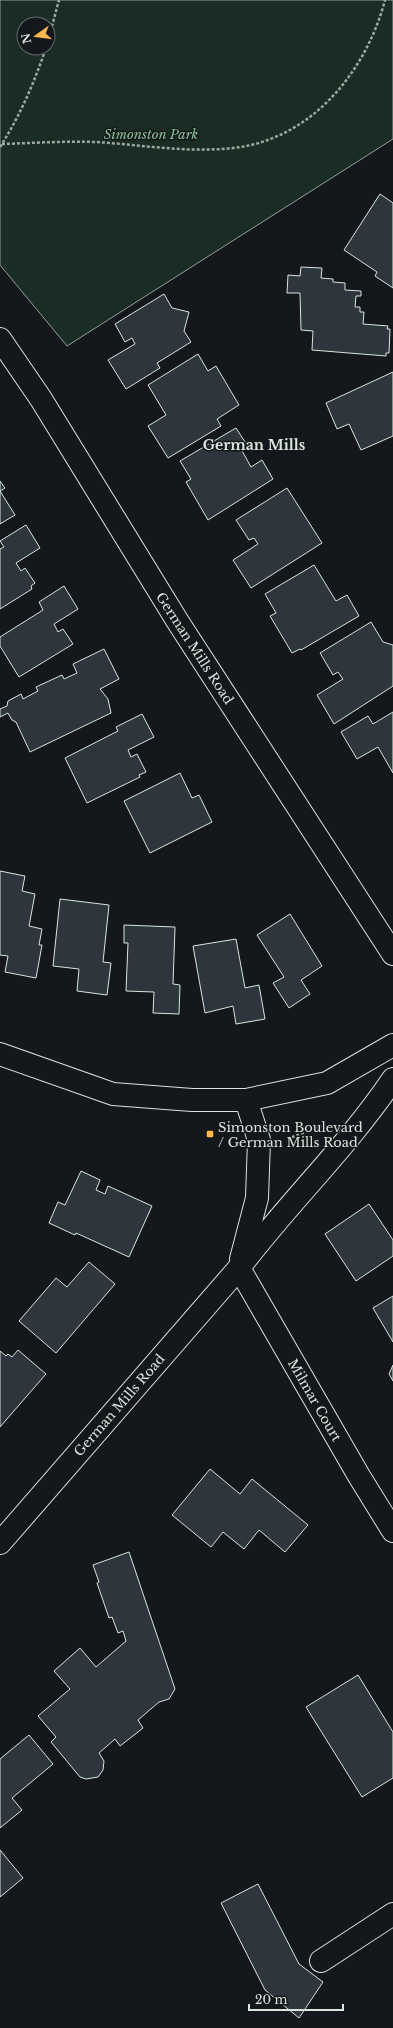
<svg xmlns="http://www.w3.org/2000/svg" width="393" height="2028" viewBox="0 0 393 2028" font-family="'Libre Baskerville',serif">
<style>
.green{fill:#1a2d24;stroke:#939e99;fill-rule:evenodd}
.building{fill:#2c363c;stroke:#d8e6dc}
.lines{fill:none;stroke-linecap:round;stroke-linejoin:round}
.street-casing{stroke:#d8e6dc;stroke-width:24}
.path{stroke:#9da8a2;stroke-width:2.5;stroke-dasharray:3 2;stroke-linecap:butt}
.street{stroke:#14181c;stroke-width:22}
.poi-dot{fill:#ffb74d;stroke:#14181c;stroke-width:1.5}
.labels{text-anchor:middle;stroke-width:3;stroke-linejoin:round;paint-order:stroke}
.park-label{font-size:13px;font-style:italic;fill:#8ac095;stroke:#14181c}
.street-label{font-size:13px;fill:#d8e6dc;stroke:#14181c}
.poi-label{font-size:13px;fill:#d8e6dc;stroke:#14181c;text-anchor:start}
.neighbourhood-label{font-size:14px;font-weight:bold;fill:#d8e6dc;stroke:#14181c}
</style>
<rect width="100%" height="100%" fill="#14181c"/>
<path class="green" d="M0 0H393V139L67 346 0 265ZM24 24H48V48H24Z"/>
<g class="building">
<path d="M380 194 393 203V288L375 276 377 272 344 250Z"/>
<path d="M301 267 322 268 321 278 333 279V282L345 283V290L361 291V296H356L355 307H360V312H364L363 324 388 326 387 329H390L389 353H386V356L312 350 313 331 301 330 300 293H287L288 275 300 276Z"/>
<path d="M164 294 172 308 189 312 184 331 191 342 157 363 160 368 126 389 108 360 135 344 132 338 125 342 115 324Z"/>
<path d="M198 354 208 371 216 366 239 405 217 419 221 426 168 458 148 426 166 415 148 385Z"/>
<path d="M393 372V436L361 450 349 424 337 429 326 403Z"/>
<path d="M236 428 247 445 241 449 251 467 262 460 273 479 208 520 186 482 191 479 180 461Z"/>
<path d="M0 481 5 488 0 491 15 515 0 524Z"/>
<path d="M287 488 322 543 251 588 233 560 258 544 254 538 249 540 236 520Z"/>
<path d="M26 525 40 548 16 563 21 571 25 568 35 583 31 586 32 589 0 609V549L4 547 0 541Z"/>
<path d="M314 565 336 601 347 595 359 616 301 650 300 649 292 653 270 616 276 613 265 594Z"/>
<path d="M64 586 78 609 54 624 58 632 63 629 73 644 19 677 0 646V637L43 610 39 602Z"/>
<path d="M371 622 383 642 393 645V686L334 724 317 695 343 679 338 672 333 675 320 653Z"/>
<path d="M104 649 119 679 100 689 108 699 111 713 30 752 16 722 12 720 8 713 0 717V709L7 706 8 701 21 694 23 699 38 691 36 687 62 675 64 679 77 673 73 664Z"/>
<path d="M393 712V773L378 747 357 759 341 732 368 716 373 724Z"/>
<path d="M142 714 154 737 128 750 131 757 137 754 146 772 139 775 140 777 87 803 65 758 118 731 116 727Z"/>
<path d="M180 773 192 798 199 795 212 822 150 853 124 801Z"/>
<path d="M0 871 25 876 22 891 35 894 29 926 42 929 39 945H42L36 978 5 972 8 956 0 955Z"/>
<path d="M60 899 109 905 103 962 111 963 107 995 77 991 79 969 53 966Z"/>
<path d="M290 914 322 966 301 980 310 994 289 1008 273 983 284 977 257 935Z"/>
<path d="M124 925 175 927 173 984 180 985 179 1014 153 1013 154 992 126 991 128 943H124Z"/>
<path d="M236 939 245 988 259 985 265 1019 236 1024 233 1006 205 1013 193 946Z"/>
<path d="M81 1171 100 1180 96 1190 105 1194 108 1186 152 1206 129 1257 76 1233 75 1235 49 1223 58 1202 65 1205Z"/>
<path d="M369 1204 393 1240V1256L356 1281 325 1234Z"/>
<path d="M89 1262 115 1284 56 1353 19 1321 56 1278 67 1287Z"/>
<path d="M393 1296V1342L373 1308Z"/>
<path d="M18 1350 46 1374 0 1427V1351L6 1356 8 1354 12 1357Z"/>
<path d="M393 1365V1381L389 1374Z"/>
<path d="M210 1469 240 1494 252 1479 308 1525 285 1552 259 1530 244 1549 223 1532 211 1547 172 1515Z"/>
<path d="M129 1552 175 1689 169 1699 159 1702 138 1720 143 1728 120 1746 115 1739 99 1753 104 1761 103 1770 98 1777 86 1779 80 1777 51 1742 56 1737 38 1716 70 1689 54 1671 80 1648 96 1667 126 1641 123 1631 118 1633 112 1617 109 1618 97 1583 99 1582 93 1565Z"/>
<path d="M358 1675 393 1732V1778L362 1797 306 1707Z"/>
<path d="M29 1735 53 1764 12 1798 22 1810 0 1828V1759Z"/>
<path d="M0 1850 23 1878 0 1897Z"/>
<path d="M258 1884 299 1964 323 1982 299 2018 265 1990 221 1903Z"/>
</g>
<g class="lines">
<defs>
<g id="street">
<path d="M0 339 41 399 178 622 393 954"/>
<path d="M0 1054 113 1094 192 1100H246L327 1083 393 1045"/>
<path d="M241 1259 257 1198 259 1140 246 1100"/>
<path d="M239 1268 359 1476 393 1531"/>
<path d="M0 1543 239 1268C288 1203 348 1146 393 1079"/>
<path d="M321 1961 393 1914"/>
</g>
</defs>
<use href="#street" class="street-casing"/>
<g class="path">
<path d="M48 41 59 0"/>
<path d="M2 144C33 143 64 141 96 142 144 145 193 154 241 147 315 135 367 69 385 0"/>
<path d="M0 147C20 116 34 83 46 48"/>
<path d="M287 1139 322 1126"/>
</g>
<use href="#street" class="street"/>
</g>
<rect class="poi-dot" x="206" y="1130" width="8" height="8" rx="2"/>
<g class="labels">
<g class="park-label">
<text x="151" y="139">Simonston Park</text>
</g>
<g class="street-label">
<text transform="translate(195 648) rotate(57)" y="5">German Mills Road</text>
<text transform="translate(315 1400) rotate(60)" y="5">Milmar Court</text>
<text transform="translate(119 1405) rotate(-49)" y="5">German Mills Road</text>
</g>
<g class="poi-label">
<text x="218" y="1132">Simonston Boulevard<tspan x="218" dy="15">/ German Mills Road</tspan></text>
</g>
<g class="neighbourhood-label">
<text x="254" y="450">German Mills</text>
</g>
</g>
<g transform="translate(36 36) rotate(256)"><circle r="19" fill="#14181c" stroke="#626a69"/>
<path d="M0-3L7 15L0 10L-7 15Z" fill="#ffb74d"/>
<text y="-6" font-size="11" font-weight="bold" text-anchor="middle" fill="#d8e6dc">N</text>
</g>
<path d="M249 2004v6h94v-6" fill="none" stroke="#d8e6dc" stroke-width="2"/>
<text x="255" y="2004" font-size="12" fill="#d8e6dc" stroke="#14181c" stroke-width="3" paint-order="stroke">20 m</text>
</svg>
